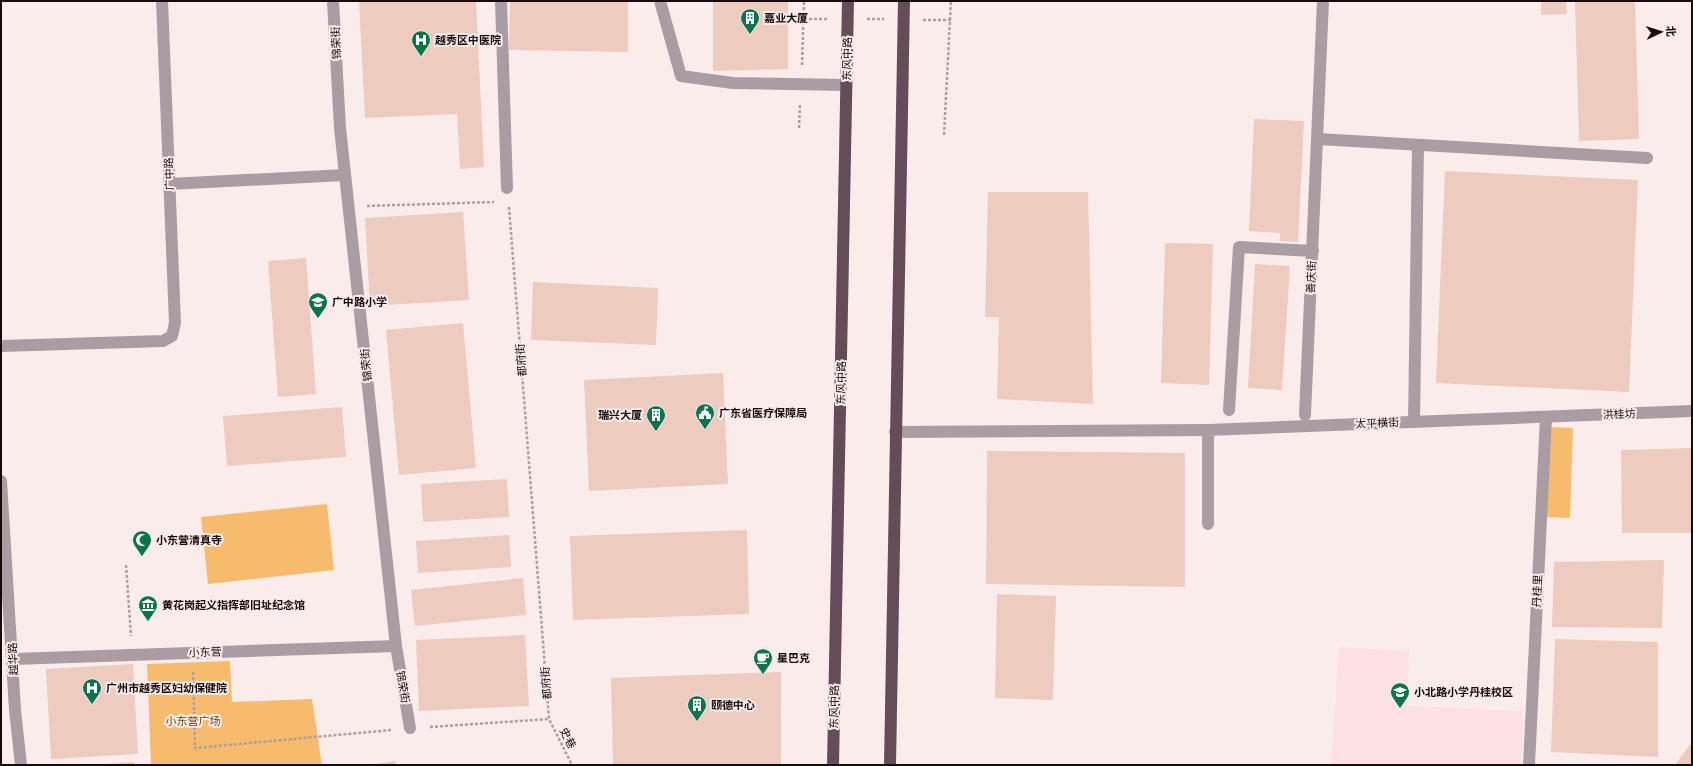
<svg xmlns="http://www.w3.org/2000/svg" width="1693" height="766" viewBox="0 0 1693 766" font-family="Inter,'Noto Sans SC',sans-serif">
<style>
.built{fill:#fde1e2}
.green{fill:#f7bb6d}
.building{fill:#edcbbe}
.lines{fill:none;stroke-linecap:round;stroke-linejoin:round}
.path{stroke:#ad9f9f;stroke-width:2.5;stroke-dasharray:3 2;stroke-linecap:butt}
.service{stroke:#aa9ca3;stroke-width:12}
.minor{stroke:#aa9ca3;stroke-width:12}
.tertiary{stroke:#aa9ca3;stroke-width:12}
.trunk{stroke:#644c59;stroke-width:12}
.labels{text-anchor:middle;stroke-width:4;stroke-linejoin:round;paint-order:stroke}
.poi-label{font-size:11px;font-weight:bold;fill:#160a0b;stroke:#fbecec;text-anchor:start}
.street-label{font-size:11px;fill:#160a0b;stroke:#fbecec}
.park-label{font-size:11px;fill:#6b4300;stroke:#fbecec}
</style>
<rect width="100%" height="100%" fill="#fbecec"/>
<path class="built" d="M1339 647 1409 651 1407 706 1523 711 1521 765H1331Z"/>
<g class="green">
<path d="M1550 427 1573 428 1570 518 1545 517Z"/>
<path d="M327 504 334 570 208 584 201 517Z"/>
<path d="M230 661 232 702 312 699 322 765H151L147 664Z"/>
</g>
<g class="building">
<path d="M359 1H476L484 167 460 169 457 114 365 118Z"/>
<path d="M510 1H628V52L509 50Z"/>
<path d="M713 1H788V69L713 71Z"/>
<path d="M1541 1H1566L1567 14 1541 15Z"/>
<path d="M1575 1H1635L1639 139 1579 141Z"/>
<path d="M1254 119 1304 121 1298 242 1280 241V233L1249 231Z"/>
<path d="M1445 171 1638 180 1629 392 1436 383Z"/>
<path d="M988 192H1088L1093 404 997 399 999 317H985Z"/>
<path d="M463 212 469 300 370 306 365 218Z"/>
<path d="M1165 243 1213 244 1209 385 1161 383Z"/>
<path d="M306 258 316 394 278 397 268 261Z"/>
<path d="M1255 264 1290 266 1282 390 1248 388Z"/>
<path d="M533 282 658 288 656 345 531 340Z"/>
<path d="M463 323 476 468 399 475 386 330Z"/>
<path d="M723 373 728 484 589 491 584 380Z"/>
<path d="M342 407 346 457 227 466 223 416Z"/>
<path d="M1692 448V533H1622L1621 450Z"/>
<path d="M987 451 1185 453V587L986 584Z"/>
<path d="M507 479 509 517 423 522 421 484Z"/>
<path d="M747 530 749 614 573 620 570 536Z"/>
<path d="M509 535 511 567 418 573 416 541Z"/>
<path d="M1664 560 1662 628 1552 627 1554 562Z"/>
<path d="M523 578 526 615 415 626 411 590Z"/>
<path d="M997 594 1056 596 1053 700 995 698Z"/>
<path d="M525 635 529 706 419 711 416 640Z"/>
<path d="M1555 639 1658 642V757L1551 752Z"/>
<path d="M133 664 138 754 51 759 46 669Z"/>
<path d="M781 672V765H613L611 678Z"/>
<path d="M1692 742V765H1675Z"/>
<path d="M395 761 396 765H375V764Z"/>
<path d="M134 762 135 765H107V764Z"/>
</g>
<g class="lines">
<g class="path">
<path d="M804 19H828"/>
<path d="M867 19H884"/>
<path d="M923 20H951"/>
<path d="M802 65 804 1"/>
<path d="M799 128 800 104"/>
<path d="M944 135 951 1"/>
<path d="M367 206 494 202"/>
<path d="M509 207 549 719 572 765"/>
<path d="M126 565 131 636"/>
<path d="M193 672 195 748 391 730"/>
<path d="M430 727 549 719"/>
</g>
<g class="service">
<path d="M333 1 340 128 396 646 410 728"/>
<path d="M501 1 507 188"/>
<path d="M660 1 681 76 733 83 846 85"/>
<path d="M1318 139 1647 158"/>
<path d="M169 184 345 175"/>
<path d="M1 346 163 341 172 336 175 323 162 1"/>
<path d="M1229 410 1239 247 1313 251"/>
<path d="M1305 415 1323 1"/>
<path d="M1414 422 1418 145"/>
<path d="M1208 524V430L1692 411"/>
<path d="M13 659 396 646"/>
<path d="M1529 765 1546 417"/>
</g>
<path class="minor" d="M895 432 1208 430"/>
<path class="tertiary" d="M1 481 15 710 21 765"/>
<g class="trunk">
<path d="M833 765 848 1"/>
<path d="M890 765 904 1"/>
</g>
</g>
<defs>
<symbol id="building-pin" viewBox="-11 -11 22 30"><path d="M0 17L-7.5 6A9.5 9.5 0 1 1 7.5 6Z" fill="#0c744c" stroke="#fbecec"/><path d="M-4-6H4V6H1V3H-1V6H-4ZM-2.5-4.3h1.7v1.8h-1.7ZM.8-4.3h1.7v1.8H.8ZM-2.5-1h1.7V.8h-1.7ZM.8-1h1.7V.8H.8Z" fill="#fff"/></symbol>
<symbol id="hospital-pin" viewBox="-11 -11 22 30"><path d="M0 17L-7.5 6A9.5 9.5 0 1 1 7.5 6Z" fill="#0c744c" stroke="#fbecec"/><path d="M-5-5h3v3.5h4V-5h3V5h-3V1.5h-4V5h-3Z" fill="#fff"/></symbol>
<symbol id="school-pin" viewBox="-11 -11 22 30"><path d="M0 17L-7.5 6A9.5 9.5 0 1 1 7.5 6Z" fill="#0c744c" stroke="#fbecec"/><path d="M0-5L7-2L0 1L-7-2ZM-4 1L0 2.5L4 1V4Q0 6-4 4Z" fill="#fff"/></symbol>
<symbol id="civic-pin" viewBox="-11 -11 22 30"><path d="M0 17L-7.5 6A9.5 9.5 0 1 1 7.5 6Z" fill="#0c744c" stroke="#fbecec"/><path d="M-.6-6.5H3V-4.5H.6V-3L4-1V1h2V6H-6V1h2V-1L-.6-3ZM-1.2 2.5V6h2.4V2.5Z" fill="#fff"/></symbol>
<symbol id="mosque-pin" viewBox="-11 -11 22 30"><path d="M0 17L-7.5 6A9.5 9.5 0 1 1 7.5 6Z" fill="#0c744c" stroke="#fbecec"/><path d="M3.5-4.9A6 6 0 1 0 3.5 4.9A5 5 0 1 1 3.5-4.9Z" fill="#fff"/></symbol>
<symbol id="museum-pin" viewBox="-11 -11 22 30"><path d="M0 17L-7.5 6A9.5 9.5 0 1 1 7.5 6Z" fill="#0c744c" stroke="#fbecec"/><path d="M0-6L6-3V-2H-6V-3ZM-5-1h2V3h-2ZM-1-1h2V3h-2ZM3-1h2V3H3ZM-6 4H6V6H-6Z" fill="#fff"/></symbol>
<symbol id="cafe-pin" viewBox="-11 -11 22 30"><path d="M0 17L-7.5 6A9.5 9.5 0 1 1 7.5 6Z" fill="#0c744c" stroke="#fbecec"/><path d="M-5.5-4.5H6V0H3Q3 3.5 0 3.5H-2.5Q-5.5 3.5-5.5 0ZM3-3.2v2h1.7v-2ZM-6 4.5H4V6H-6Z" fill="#fff"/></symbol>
</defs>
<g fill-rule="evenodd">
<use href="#building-pin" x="739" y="7" width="22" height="30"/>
<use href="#hospital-pin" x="410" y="29" width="22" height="30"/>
<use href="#school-pin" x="307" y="291" width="22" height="30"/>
<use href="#civic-pin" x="694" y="402" width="22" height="30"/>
<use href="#building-pin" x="645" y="404" width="22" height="30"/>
<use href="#mosque-pin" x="131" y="529" width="22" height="30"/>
<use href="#museum-pin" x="137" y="594" width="22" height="30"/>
<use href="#cafe-pin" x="752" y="647" width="22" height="30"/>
<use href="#hospital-pin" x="81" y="677" width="22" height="30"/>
<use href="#school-pin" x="1389" y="681" width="22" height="30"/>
<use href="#building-pin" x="686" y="694" width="22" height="30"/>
</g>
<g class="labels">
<g class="poi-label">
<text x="764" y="22">嘉业大厦</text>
<text x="435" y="44">越秀区中医院</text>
<text x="332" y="306">广中路小学</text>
<text x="719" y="417">广东省医疗保障局</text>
<text x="642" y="419" text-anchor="end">瑞兴大厦</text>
<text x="156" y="544">小东营清真寺</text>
<text x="162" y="609">黄花岗起义指挥部旧址纪念馆</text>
<text x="777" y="662">星巴克</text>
<text x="106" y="692">广州市越秀区妇幼保健院</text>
<text x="1414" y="696">小北路小学丹桂校区</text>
<text x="711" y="709">颐德中心</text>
</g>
<g class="street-label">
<text transform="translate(336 43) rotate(-93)" y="4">锦荣街</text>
<text transform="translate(847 59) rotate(-89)" y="4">东风中路</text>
<text transform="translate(169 174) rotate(-92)" y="4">广中路</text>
<text transform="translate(1311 277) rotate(-87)" y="4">善庆街</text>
<text transform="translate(521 360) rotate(-94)" y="4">都府街</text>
<text transform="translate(366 365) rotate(-96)" y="4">锦荣街</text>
<text transform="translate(841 383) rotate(-89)" y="4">东风中路</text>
<text transform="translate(1619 414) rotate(-2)" y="4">洪桂坊</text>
<text transform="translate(1377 423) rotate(-2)" y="4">太平横街</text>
<text transform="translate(1537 591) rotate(-87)" y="4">丹桂里</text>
<text transform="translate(205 652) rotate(-2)" y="4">小东营</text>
<text transform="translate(13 659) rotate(-93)" y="4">越华路</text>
<text transform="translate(546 683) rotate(-94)" y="4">都府街</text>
<text transform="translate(403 687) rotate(80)" y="4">锦荣街</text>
<text transform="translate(834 707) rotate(-89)" y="4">东风中路</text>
<text transform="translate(568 738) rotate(63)" y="4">史巷</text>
</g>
<g class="park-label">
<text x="193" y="725">小东营广场</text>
</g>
</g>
<rect width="1693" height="766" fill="none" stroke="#160a0b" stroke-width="4"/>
<g transform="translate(1661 32) rotate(86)" stroke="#fbecec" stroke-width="3" paint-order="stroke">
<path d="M0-3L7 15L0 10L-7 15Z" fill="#160a0b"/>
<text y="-6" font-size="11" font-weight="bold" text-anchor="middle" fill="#160a0b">北</text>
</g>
</svg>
